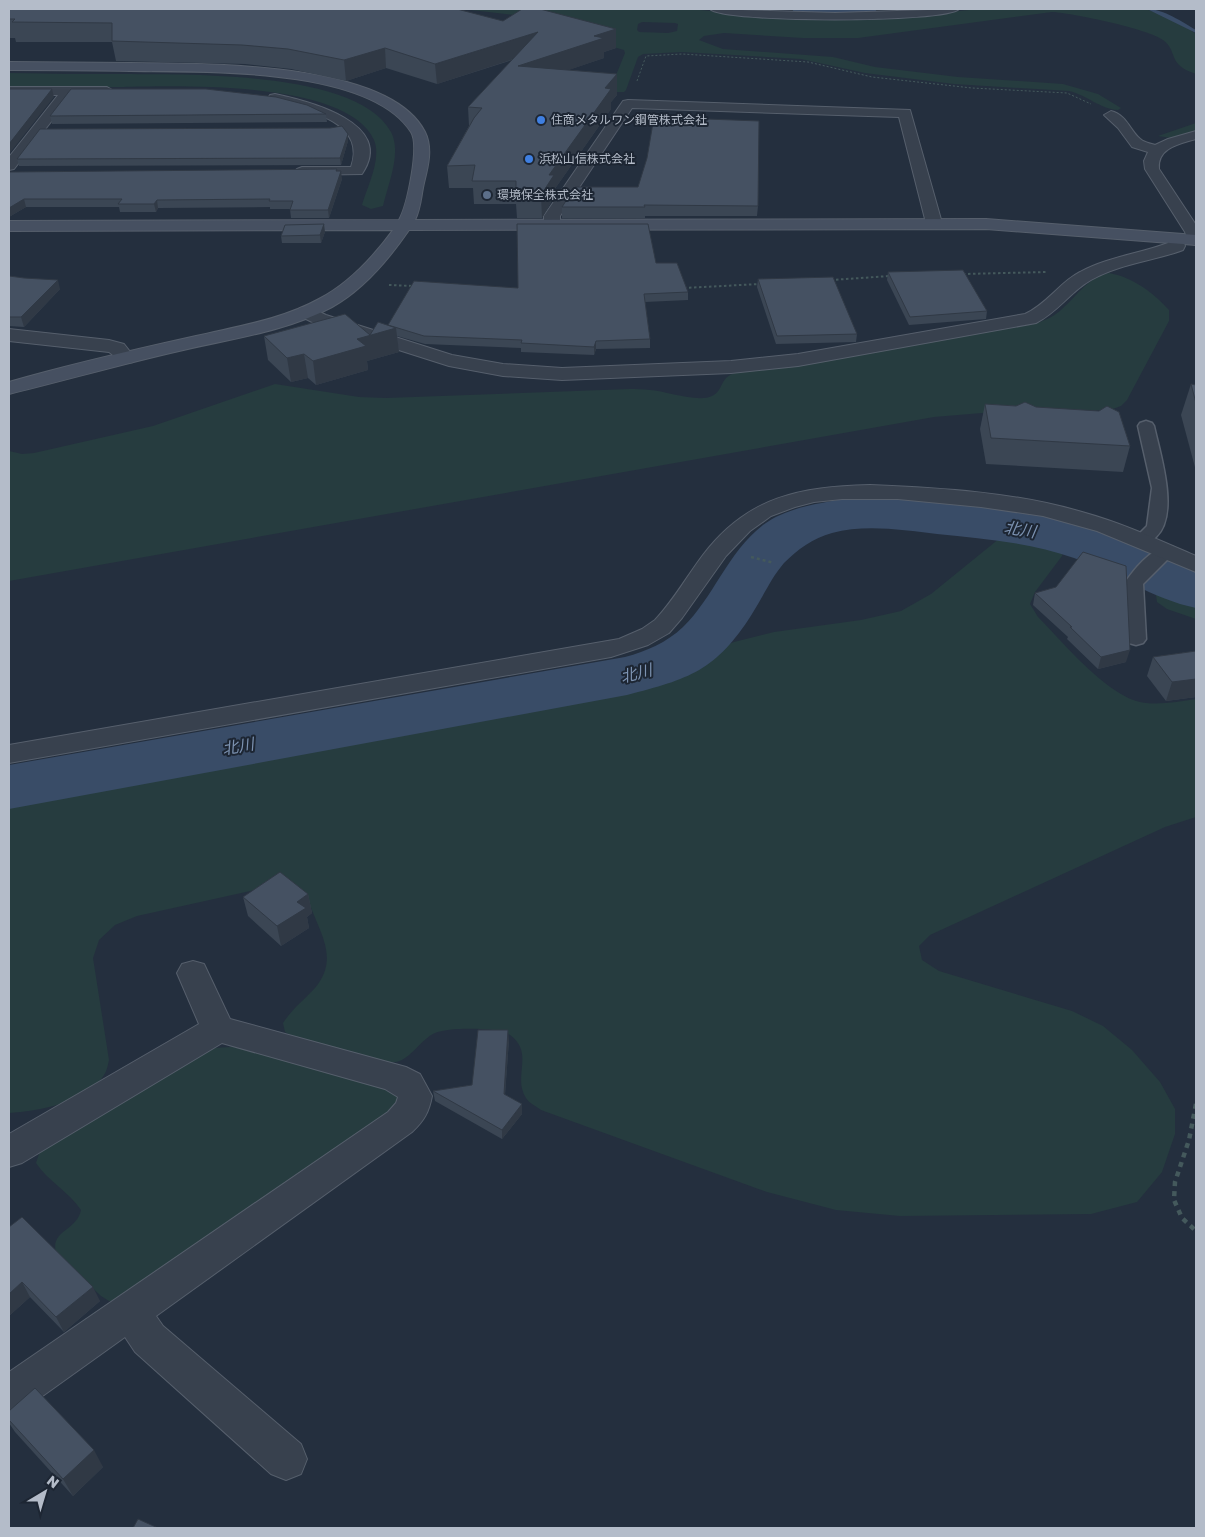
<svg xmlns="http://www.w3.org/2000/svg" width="1205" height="1537" viewBox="0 0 1205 1537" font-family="'Golos Text','Noto Sans JP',sans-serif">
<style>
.green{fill:#263c3f;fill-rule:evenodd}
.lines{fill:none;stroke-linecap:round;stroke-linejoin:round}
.stream{fill:#394c67;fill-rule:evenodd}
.river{fill:#394c67;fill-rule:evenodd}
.lane-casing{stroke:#565f6c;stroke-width:3}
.street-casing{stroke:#565f6c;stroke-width:2}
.secondary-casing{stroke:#565f6c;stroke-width:2}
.path-far3{stroke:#44595c;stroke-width:1;stroke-dasharray:2 2;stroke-linecap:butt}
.path-far2{stroke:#44595c;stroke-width:2;stroke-dasharray:2.5 2.5;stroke-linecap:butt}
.path-far1{stroke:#44595c;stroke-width:2.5;stroke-dasharray:3 3;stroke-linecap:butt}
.path{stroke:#44595c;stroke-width:4.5;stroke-dasharray:5 5;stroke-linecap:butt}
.lane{fill:#38414e;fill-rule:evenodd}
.street{fill:#38414e;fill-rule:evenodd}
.secondary{fill:#465061;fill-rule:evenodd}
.wall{fill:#3b4654}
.shaded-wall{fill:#303945}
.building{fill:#455162;stroke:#303945}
.shop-dot{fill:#3f7fe0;stroke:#1d2633;stroke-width:2}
.service-dot{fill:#5c6f8a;stroke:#1d2633;stroke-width:2}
.labels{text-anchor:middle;stroke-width:4;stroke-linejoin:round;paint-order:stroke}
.far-poi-label{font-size:12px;fill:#b4bcc9;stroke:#1d2633;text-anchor:start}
.water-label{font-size:16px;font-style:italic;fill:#7c92b1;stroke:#1d2633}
</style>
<rect width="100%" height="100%" fill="#242f3e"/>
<g class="green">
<path d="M462 9H690L730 13 932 14 978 9H1146L1175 20 1196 34V74C1166 64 1179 52 1163 40 1149 29 1072 13 1052 12L858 38H803L724 33 704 36 699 40 723 49 833 57 875 67 958 77 1063 84 1098 94 1121 108 1118 110C1100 109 1087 95 1069 91L954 84 865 73 801 59 682 52 643 54 638 57 626 90 624 92H612L610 90 625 53 624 50 543 27 550 19ZM642 22 675 23 678 24 677 31 668 33 639 32 637 30 638 24Z"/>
<path d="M9 73C48 74 87 74 126 74 188 75 358 70 391 132 402 153 388 184 383 206L371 209 362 205C367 187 382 159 374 140 347 80 178 86 123 87 85 87 47 87 9 87Z"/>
<path d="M1196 123V130L1171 138 1158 136Z"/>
<path d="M1109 273C1132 277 1153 292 1169 310V321L1127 400 1121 406 1110 410 994 412 934 417 9 581V451L22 454 34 453 153 426 275 384 359 397 386 398 630 389C636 389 643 389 650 390 666 391 698 403 712 396 726 389 717 377 740 371L802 365 1038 323C1047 319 1055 316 1062 309 1078 295 1087 278 1109 273Z"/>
<path d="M1013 534C1030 535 1051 536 1063 550L1062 556 1035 592 1030 604 1038 617C1063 642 1110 700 1146 703 1163 705 1180 701 1196 699V817L1165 827 930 935 919 946 922 960 939 971 1072 1011 1103 1026 1132 1050 1160 1082 1175 1109V1134L1162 1172 1137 1202 1091 1214 900 1216 836 1210 767 1192 541 1110C536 1106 529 1103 526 1098 512 1077 535 1053 510 1035 499 1027 448 1027 435 1033 421 1039 411 1059 396 1062 378 1065 316 1044 296 1038L285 1032 283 1023C292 1009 304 1000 315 988 339 959 321 935 310 905L268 887 137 916 115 925 99 940 93 958 109 1060C108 1064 107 1071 104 1075 88 1103 37 1111 9 1113V796L632 684 670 673 696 658 734 642 774 632 861 620 901 611 931 594 1000 538Z"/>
<path d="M1163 591 1175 592 1196 598V619L1167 609 1157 602 1156 595Z"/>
<path d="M231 1047 248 1048 398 1092 400 1106 120 1301H109L101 1296 56 1253C50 1230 77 1231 81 1210 69 1192 48 1181 36 1163L39 1154 48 1145 199 1056 215 1048Z"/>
</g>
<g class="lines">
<path class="stream" d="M1147 9C1164 9 1182 22 1196 30V33Z"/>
<g class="river">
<path d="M792 9H877L873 15C853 20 816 20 796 15Z"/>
<path d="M850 498H875L924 501 984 507 1039 515 1111 535 1196 571V608C1153 599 1116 573 1074 558 1030 542 983 539 937 534 903 530 865 524 832 533 813 538 797 550 784 563 771 578 763 597 752 614 716 671 689 679 627 695L9 809V765L625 657C647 651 666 643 683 627 714 597 727 553 763 525 787 507 821 503 850 498Z"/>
</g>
<defs>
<g id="lane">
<path d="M1146 421 1152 423 1154 426C1160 454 1180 514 1156 537 1149 543 1145 546 1136 544L1133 540 1147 526 1152 488 1138 426 1140 423Z"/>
<path d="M1167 546 1173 547 1176 551 1143 584 1146 639 1143 643 1136 645 1129 643 1126 639 1125 583C1134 569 1150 550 1167 546Z"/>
</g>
<g id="street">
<path d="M710 9 835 13 959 9C946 23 723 23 710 9Z"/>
<path d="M9 87H107L114 91 107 95H72L14 169 9 170V157L58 95H9Z"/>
<path d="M275 94C308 101 397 123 362 174L297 175 294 172 297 169 302 167H351C368 120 303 109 270 101L268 98 270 95Z"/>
<path d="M628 100 910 110 942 223 940 226H928L926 223 899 117 632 108 560 216V224L558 227H546L544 224V216L623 101Z"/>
<path d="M1111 111C1128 115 1131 134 1143 141 1147 143 1152 144 1155 145L1168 139 1196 131V139C1179 144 1157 148 1159 169L1196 225V245L1189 243 1185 232 1145 169 1144 161 1148 152 1132 147 1118 128 1104 115Z"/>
<path d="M1176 234 1182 236 1185 246 1183 250C1153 261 1119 264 1091 280 1070 292 1058 312 1036 323L798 366 731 373 562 380 503 376 449 366 314 323 300 316 297 312 300 308C310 306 317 311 326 315L452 355 503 364 562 368 731 361 798 354 1025 314C1047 304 1059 283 1080 272 1107 257 1139 254 1168 243V239L1170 236Z"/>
<path d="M9 329 109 340 124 344 135 358 133 362C120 365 118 358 109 352L9 341Z"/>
<path d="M870 485C940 488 1014 492 1082 512 1122 523 1159 540 1196 556V572L1097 531 1043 516 981 507 898 499H842L814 502 795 507 771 516 750 531 726 556 682 618 669 633 648 645 611 657 9 763V745L619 639 642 629 655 620C674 600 687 576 703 555 748 496 800 487 870 485Z"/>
<path d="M193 961 204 964 230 1019 406 1067 420 1074 432 1096C429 1112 424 1121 412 1132L156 1316 163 1326 301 1444 307 1459 301 1474 286 1480 271 1474 135 1352 125 1337 23 1410 9 1416V1372L388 1112 396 1103 398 1097 385 1089 222 1043 22 1163 9 1167V1134L199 1024 177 973 182 964Z"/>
</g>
<path id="secondary" d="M9 62C49 62 90 63 130 63 200 64 389 60 425 132 433 148 428 167 424 183 421 196 421 208 415 220L986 219 1196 235V245L986 229 409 230C389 259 363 290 332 307 285 332 230 339 179 351 122 364 66 380 9 394V382C71 364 133 350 196 336 238 326 281 320 319 299 348 284 374 256 393 230L9 231V221L399 220C407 206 420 146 411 132 369 66 201 72 130 71 90 70 49 70 9 70Z"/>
</defs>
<use href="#lane" class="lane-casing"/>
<use href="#street" class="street-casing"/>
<use href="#secondary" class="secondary-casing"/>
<path class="path-far3" d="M637 81 646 56 682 54 808 62 872 77 972 88 1067 93 1091 104"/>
<g class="path-far2">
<path d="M963 274 1047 272"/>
<path d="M831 280 890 276"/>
<path d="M389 285 413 286"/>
<path d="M684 288 760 284"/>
</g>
<path class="path-far1" d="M751 557 774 563"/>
<path class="path" d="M1196 1104 1189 1140 1175 1182 1174 1200 1182 1218 1196 1231"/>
<use href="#lane" class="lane"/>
<use href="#street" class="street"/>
<use href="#secondary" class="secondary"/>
</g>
<g class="wall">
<path d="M9 9 503 21 616 29V48L604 52V58L568 70 617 74V95L611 102V109L554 190V197L542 218H517L516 204H474L473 188H449L447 166 469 126 468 107 512 60 437 84 386 68 346 81 291 69 245 64 116 61 112 42H16L15 38H9Z"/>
<path d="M326 114 327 122 52 124 50 116Z"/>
<path d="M348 134V141L341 165 19 166 17 159Z"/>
<path d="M337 171 342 179 329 218H291L290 209H270V207L158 208 156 212H120L119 207H26L9 217V172Z"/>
<path d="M575 187 758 206 757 216H645V218H562V207Z"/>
<path d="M325 232 321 243H282L281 236Z"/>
<path d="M656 263 688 292V300L645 302 650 339V348L596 349 594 355 521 352V348L425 344 397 336 399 352 367 361 368 370 316 385 308 378 291 382 268 360 264 336 370 335 388 325 518 288Z"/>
<path d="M888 272 987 311 986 319 909 325 887 280Z"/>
<path d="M9 276 24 278 60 289 24 327 9 326Z"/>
<path d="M758 279 857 334 856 342 776 344 757 287Z"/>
<path d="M1191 384 1196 385V471L1181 415Z"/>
<path d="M985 404 1036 407 1130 446 1123 472 986 464 980 429Z"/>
<path d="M1035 593 1126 662 1098 669 1067 639 1068 637 1033 605Z"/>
<path d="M1196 651V697L1166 701 1147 676 1153 657Z"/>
<path d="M308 894 312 913 307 917 309 928 281 946 248 916 243 897Z"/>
<path d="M509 1040 505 1095 522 1104V1114L502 1139 435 1101 433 1091 472 1085Z"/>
<path d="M9 1227 100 1301 64 1332 30 1297 9 1316Z"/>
<path d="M9 1411 103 1467 73 1496 15 1432 9 1423Z"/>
</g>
<g class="shaded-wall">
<path d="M616 29V48L604 52V58L519 87 518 66 594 36Z"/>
<path d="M538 32V51L437 84 435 64Z"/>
<path d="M385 48 386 68 346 81 344 60Z"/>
<path d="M617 74V95L611 102V109L554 190V197L542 218 541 195 549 175 605 88Z"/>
<path d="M52 89 54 97 9 154V144Z"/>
<path d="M348 134V141L341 165 340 158Z"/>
<path d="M341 171 342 179 329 218 328 210Z"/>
<path d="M24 199 26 207 9 217V208Z"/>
<path d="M157 200 158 208 156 212 154 204Z"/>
<path d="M324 224 325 232 321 243 320 235Z"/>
<path d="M58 280 60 289 24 327 21 317Z"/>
<path d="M396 328 399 352 367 361 368 370 316 385 313 361 357 339Z"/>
<path d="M596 341V349L594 355V347Z"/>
<path d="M304 354 308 378 291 382 287 358Z"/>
<path d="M1130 650 1126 662 1098 669 1101 657Z"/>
<path d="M1196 679V697L1166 701 1172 682Z"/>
<path d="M308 894 312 913 307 917 309 928 281 946 277 926 297 902Z"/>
<path d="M508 1030 509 1040 504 1104V1094Z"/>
<path d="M522 1104V1114L502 1139V1130Z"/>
<path d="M22 1282 30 1297 9 1316V1294Z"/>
<path d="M93 1287 100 1301 64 1332 56 1317Z"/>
<path d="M94 1450 103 1467 73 1496 63 1479Z"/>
</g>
<g class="building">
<path d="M9 9H457L503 21 522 9H540L616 29 594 36 604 38 518 66 617 74 605 88 611 89 549 175H554L541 195H516V181H472L475 165 447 166 474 118 482 108 468 107 538 32 435 64 385 48 344 60 288 49 242 45 112 41V23L12 22 15 19H9Z"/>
<path d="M9 89H52L9 144Z"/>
<path d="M71 89H206L276 97 307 105 326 114 50 116Z"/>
<path d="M654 117 759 121 758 206 644 205 645 207H562L575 187H638L647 158Z"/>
<path d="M342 126 348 134 340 158 17 159 40 129 330 128Z"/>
<path d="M337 169 336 171H341L328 210H290L293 201H269L270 199 157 200 154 204H118L122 199H24L9 208V172Z"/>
<path d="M324 224 320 235 281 236 285 225Z"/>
<path d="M517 224H648L656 263H677L688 292 644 294 650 339 596 341 594 347 521 343 522 340 424 336 388 325 414 281 518 288Z"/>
<path d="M963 270 987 311 910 317 888 272Z"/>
<path d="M9 276 24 278 58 280 21 317H9Z"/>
<path d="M833 277 857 334 777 336 758 279Z"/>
<path d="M345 314 370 335 378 322 396 328 357 339 366 346 313 361 304 354 287 358 264 336Z"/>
<path d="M1191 384 1196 385V403Z"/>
<path d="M1025 402 1036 407 1099 411 1107 406 1119 412 1130 446 991 438 985 404 1016 406Z"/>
<path d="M1083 552 1126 566 1130 650 1101 657 1070 627H1072L1035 593 1056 587Z"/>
<path d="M1196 651V679L1172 682 1153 657Z"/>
<path d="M280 872 308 894 297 902 306 908 277 926 243 897Z"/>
<path d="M478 1030H508L504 1094 522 1104 502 1130 433 1091 472 1085Z"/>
<path d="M22 1217 93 1287 56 1317 22 1282 9 1294V1227Z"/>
<path d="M35 1388 94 1450 63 1479 9 1420V1411Z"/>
<path d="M138 1519 158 1528H133Z"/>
</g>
<g class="shop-dot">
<circle cx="541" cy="120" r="5"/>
<circle cx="529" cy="159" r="5"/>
</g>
<circle class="service-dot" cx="487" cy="195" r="5"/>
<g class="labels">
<g class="far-poi-label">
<text x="551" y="124">住商メタルワン鋼管株式会社</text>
<text x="539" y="163">浜松山信株式会社</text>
<text x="497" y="199">環境保全株式会社</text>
</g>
<g class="water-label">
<text transform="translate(1020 529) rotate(9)" y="6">北川</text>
<text transform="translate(636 673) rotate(-14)" y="6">北川</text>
<text transform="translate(238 746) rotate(-10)" y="6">北川</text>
</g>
</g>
<rect width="1205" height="1537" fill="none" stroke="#b4bcc9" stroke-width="20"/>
<g transform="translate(45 1492) rotate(38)" stroke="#1d2633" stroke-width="4" paint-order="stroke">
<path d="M0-4L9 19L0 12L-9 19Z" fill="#b4bcc9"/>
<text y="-8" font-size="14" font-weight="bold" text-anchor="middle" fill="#b4bcc9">N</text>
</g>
</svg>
